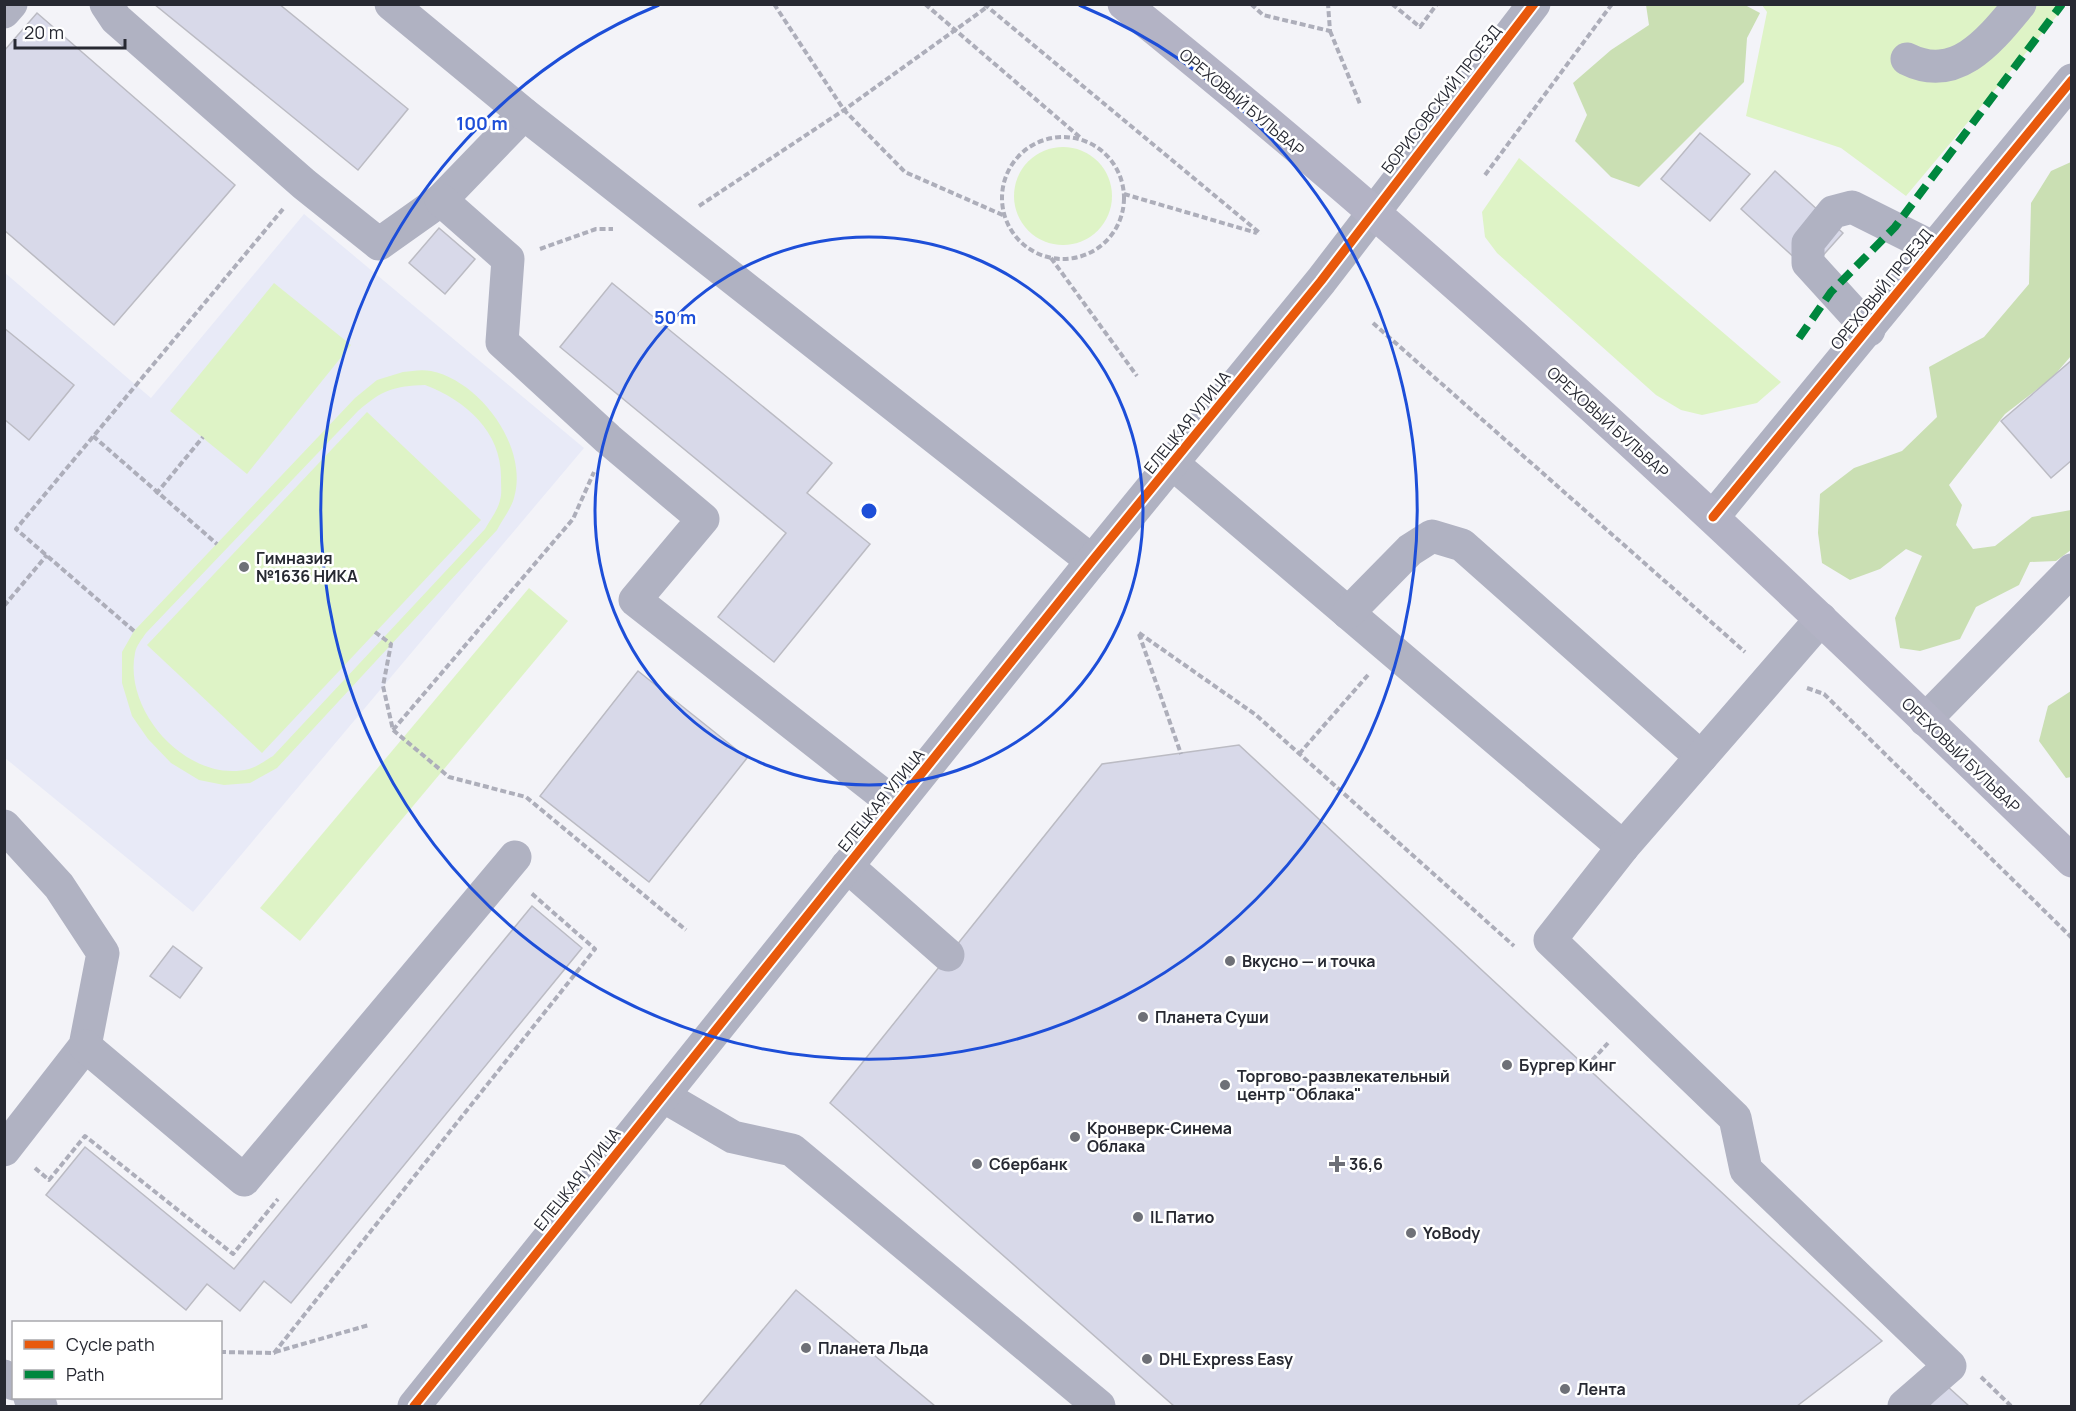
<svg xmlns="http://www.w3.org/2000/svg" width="2076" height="1411" viewBox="0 0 2076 1411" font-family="Manrope,sans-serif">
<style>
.built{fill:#e8eaf7}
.green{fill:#def3c6;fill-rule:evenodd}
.forest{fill:#cadfb3}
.building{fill:#d8d9e9;stroke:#bbbbc3;stroke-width:1.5}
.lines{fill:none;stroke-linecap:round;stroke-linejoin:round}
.path{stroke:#adaeba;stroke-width:4;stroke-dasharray:6 3;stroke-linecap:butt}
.minor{stroke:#b0b2c2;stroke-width:33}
.major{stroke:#b3b3c5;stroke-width:33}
.quiet{stroke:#00873e;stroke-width:8;stroke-dasharray:15 8;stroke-linecap:butt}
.cycleway-casing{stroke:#fff;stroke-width:13}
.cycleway{stroke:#e8590c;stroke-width:9}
.ring{fill:none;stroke:#1d4ed8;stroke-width:3}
.poi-dot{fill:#6e7077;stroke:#fff;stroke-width:2}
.labels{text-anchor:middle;stroke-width:5;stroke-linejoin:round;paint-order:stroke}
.street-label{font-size:16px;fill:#272932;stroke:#fff}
.poi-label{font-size:16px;font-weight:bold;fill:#272932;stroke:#fff;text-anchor:start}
.centre{fill:#1d4ed8;stroke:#fff;stroke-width:3}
.ring-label{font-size:18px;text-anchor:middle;font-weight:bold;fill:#1d4ed8;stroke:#fff;stroke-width:5;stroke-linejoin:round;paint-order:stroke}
</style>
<rect width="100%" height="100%" fill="#f3f3f8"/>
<path class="built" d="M304 214 584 448 193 912 5 758 4 272 151 398Z"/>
<g class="green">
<path d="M1762 5H2066L1906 196 1841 148 1746 116 1767 12Z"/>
<circle cx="1063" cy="196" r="49"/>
<path d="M1519 158 1781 382 1757 403 1702 415 1681 410 1656 395 1497 253 1485 237 1482 212Z"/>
<path d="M274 283 351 345 247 474 170 411Z"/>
<path d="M403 372C412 371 422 369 431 371 480 381 529 447 514 498 511 509 502 520 497 530L277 768 250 783 224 785 199 780 171 763 148 739 132 716 122 683V652L134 631 355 398 377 380ZM425 385C467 401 503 433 501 481 501 487 502 494 500 500 498 510 490 520 485 529L273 756C266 760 257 767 249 769 188 784 123 712 135 653 136 646 142 639 146 633L358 411C382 390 394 386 425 385Z"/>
<path d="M367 412 481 520 262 753 147 645Z"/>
<path d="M529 588 568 621 300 941 260 908Z"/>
</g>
<g class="forest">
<path d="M1646 5H1745L1760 13 1747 38 1744 82 1639 187 1611 177 1575 141 1587 115 1573 83 1611 50 1649 25Z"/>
<path d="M2071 162V356L2052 378 2005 414 1949 485 1962 505 1956 525 1973 549 1995 546 2032 517 2071 510V550L2056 561 2030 562 2019 585 1976 607 1960 639 1920 651 1900 648 1895 618 1922 556 1906 549 1880 569 1850 580 1822 563 1818 533 1820 494 1854 468 1902 451 1937 417 1929 367 1984 337 2029 284 2031 203 2051 171Z"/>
<path d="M2071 691V777L2066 778 2039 741 2048 706Z"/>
</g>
<g class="building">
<path d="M154 4H279L408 109 358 170Z"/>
<path d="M37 13 235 185 114 325 4 230V51Z"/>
<path d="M1700 133 1750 174 1710 221 1661 179Z"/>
<path d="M1775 171 1843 233 1809 271 1741 209Z"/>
<path d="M439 228 475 259 445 294 409 263Z"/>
<path d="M612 283 832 463 807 493 870 544 774 662 718 617 786 533 560 347Z"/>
<path d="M4 328 74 385 29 440 4 419Z"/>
<path d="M2072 360V460L2051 478 2001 421Z"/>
<path d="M638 671 747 758 649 882 540 796Z"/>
<path d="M1239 745 1882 1341 1797 1406H1174L830 1103 1102 764Z"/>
<path d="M532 906 582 948 291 1303 264 1281 240 1311 207 1284 186 1310 46 1195 85 1147 234 1269Z"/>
<path d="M173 946 202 968 180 998 150 976Z"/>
<path d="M796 1290 935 1406H699Z"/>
<path d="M1947 1386 1969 1406H1929Z"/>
</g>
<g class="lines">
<g class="path">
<path d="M774 4 844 110 905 172 1005 216"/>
<path d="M925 4 1082 139"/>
<path d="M984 4 1261 234"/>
<path d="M1251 4 1263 15 1330 31 1328 4"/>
<path d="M1392 4 1420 27 1437 4"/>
<path d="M1330 31 1360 104"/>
<circle cx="1063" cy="198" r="61"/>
<path d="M1485 175 1612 4"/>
<path d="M1124 194 1257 233"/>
<path d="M699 206 844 110 987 7"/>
<path d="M540 249 596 229H613"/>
<path d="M1051 258 1137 376"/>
<path d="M1373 323 1745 652"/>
<path d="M93 436 217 544"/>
<path d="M156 494 203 437"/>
<path d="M4 606 47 555"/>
<path d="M134 631 16 529 283 209"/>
<path d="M375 632 391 644 383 686 393 730 449 777 526 797 686 930"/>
<path d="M1139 633 1256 715 1514 946"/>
<path d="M1139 634 1181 754"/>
<path d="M1807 688 1824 694 2072 938"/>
<path d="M393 730 573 519 594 472"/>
<path d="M1299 754 1368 675"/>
<path d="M1586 1067 1608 1043"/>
<path d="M35 1168 49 1180 85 1136 233 1254 278 1199"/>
<path d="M220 1352 274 1353 595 949 530 892"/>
<path d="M275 1352 369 1325"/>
<path d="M1981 1377 2011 1406"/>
</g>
<g class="minor">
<path d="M106 4 116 19 304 184 379 244 441 200 524 114"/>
<path d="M391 4 524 114 1092 561"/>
<path d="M4 12 11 4"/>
<path d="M1907 59C1957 84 1991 39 2020 4"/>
<path d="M441 200 508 259 502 342 608 439 703 519 635 600 896 805"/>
<path d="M1869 330 1808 263V243L1833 212 1852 207 1934 248"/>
<path d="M1172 463 1623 847"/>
<path d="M1713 517 2072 80"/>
<path d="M1348 613 1410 550 1432 536 1462 545 1701 757"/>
<path d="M1821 619 1623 847 1550 940 1735 1118 1746 1170 1950 1366 1904 1406"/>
<path d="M1925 720 2072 570"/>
<path d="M4 826 59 886 103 953 85 1046 4 1150"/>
<path d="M847 866 948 955"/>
<path d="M85 1046 244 1180 515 857"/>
<path d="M663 1096 733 1137 792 1150 1099 1406"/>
<path d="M4 1376 14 1384"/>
<path d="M30 1398 41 1406"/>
<path d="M414 1406 1092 561 1321 281 1534 4"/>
</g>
<path class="major" d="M1124 4C1456 271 1767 564 2072 861"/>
<path class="quiet" d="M1799 338 1831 292 1895 227 2062 4"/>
<defs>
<g id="cycleway">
<path d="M1713 517 2072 80"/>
<path d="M414 1406 1092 561 1321 281 1534 4"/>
</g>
</defs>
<use href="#cycleway" class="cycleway-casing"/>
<use href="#cycleway" class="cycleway"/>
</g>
<g class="ring">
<circle cx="869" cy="511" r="274"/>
<path d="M1079 5A548 548 0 1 1 659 5"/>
</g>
<g class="poi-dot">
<circle cx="244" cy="567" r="6"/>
<circle cx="1230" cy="961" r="6"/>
<circle cx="1143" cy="1017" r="6"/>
<circle cx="1507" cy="1065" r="6"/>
<circle cx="1225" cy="1085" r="6"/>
<circle cx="1075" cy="1137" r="6"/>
<circle cx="977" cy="1164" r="6"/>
<path d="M1334 1155h6v6h6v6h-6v6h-6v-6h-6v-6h6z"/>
<circle cx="1138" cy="1217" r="6"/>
<circle cx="1411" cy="1233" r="6"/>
<circle cx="806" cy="1348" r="6"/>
<circle cx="1147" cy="1359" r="6"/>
<circle cx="1565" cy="1389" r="6"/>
</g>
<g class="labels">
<g class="street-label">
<text transform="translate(1441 99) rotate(-52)" y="6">БОРИСОВСКИЙ ПРОЕЗД</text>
<text transform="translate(1242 102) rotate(40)" y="6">ОРЕХОВЫЙ БУЛЬВАР</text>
<text transform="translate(1881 289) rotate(-51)" y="6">ОРЕХОВЫЙ ПРОЕЗД</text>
<text transform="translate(1187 422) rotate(-51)" y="6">ЕЛЕЦКАЯ УЛИЦА</text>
<text transform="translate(1608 422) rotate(42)" y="6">ОРЕХОВЫЙ БУЛЬВАР</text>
<text transform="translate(1961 755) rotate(44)" y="6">ОРЕХОВЫЙ БУЛЬВАР</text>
<text transform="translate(881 800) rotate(-51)" y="6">ЕЛЕЦКАЯ УЛИЦА</text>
<text transform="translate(577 1179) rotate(-51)" y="6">ЕЛЕЦКАЯ УЛИЦА</text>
</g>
<g class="poi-label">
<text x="256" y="564">Гимназия<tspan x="256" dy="18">№1636 НИКА</tspan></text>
<text x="1242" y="967">Вкусно — и точка</text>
<text x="1155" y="1023">Планета Суши</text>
<text x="1519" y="1071">Бургер Кинг</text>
<text x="1237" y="1082">Торгово-развлекательный<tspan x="1237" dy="18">центр "Облака"</tspan></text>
<text x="1087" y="1134">Кронверк-Синема<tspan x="1087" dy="18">Облака</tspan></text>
<text x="989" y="1170">Сбербанк</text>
<text x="1349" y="1170">36,6</text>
<text x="1150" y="1223">IL Патио</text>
<text x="1423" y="1239">YoBody</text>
<text x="818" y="1354">Планета Льда</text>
<text x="1159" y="1365">DHL Express Easy</text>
<text x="1577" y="1395">Лента</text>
</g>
</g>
<circle cx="869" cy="511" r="9" class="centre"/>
<g class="ring-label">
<text x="482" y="130">100 m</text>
<text x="675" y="324">50 m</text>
</g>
<rect width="2076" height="1411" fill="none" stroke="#272932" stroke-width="12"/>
<rect x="12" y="1321" width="210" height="78" fill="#ffffff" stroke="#a9a9ad" stroke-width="1.5"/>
<rect x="24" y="1340" width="30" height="9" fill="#e8590c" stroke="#a9a9ad" stroke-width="1.5"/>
<text x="66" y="1351" font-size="18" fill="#272932">Cycle path</text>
<rect x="24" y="1370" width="30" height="9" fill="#00873e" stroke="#a9a9ad" stroke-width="1.5"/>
<text x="66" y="1381" font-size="18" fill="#272932">Path</text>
<path d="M15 39v9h110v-9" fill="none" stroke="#272932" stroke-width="3"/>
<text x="24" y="39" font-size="18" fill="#272932" stroke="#ffffff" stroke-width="4.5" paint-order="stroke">20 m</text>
</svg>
